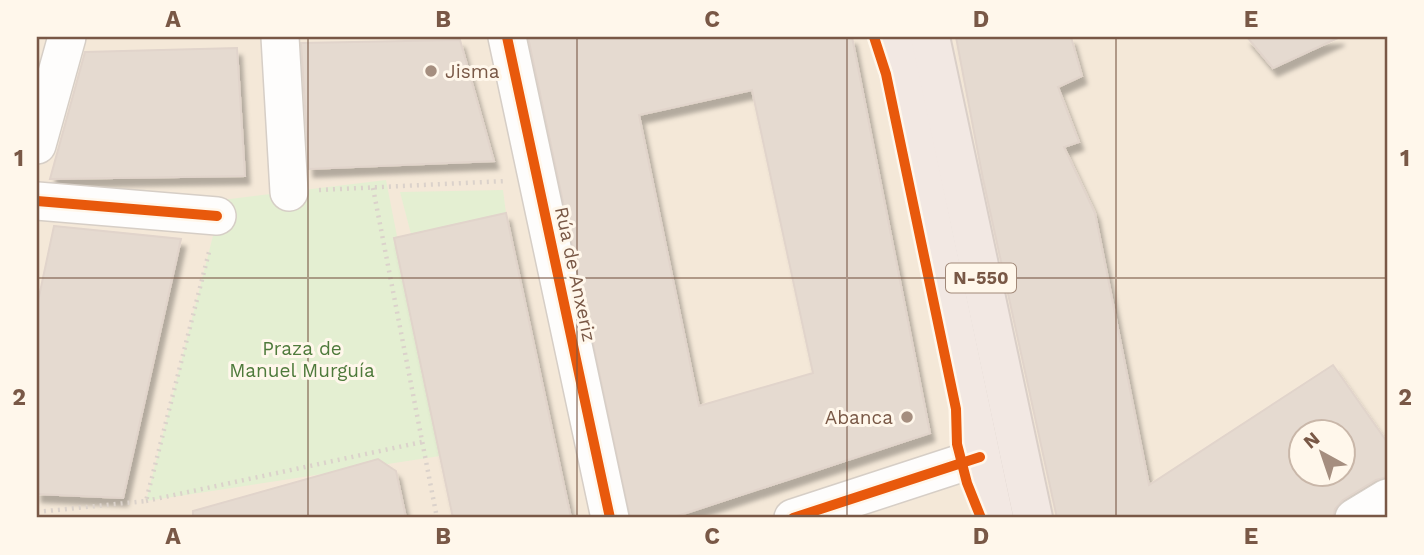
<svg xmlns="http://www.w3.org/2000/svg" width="1424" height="555" viewBox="0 0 1424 555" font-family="'Work Sans',sans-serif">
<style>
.residential{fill:#f4e8d8;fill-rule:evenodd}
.green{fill:#e4efd2}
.building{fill:#e5dad0;stroke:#e1d4cb;stroke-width:2;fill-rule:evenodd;filter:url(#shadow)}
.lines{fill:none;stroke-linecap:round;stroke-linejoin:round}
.minor-casing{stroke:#d6cec6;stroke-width:40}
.highway-casing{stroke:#dacfc8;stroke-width:42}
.path{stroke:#dbd2cb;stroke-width:4.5;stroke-dasharray:2 5;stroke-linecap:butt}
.minor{stroke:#fefdfc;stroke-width:37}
.highway{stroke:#f2e8e3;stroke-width:38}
.cycleway-casing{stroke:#fff7eb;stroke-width:15}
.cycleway{stroke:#e8590c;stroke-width:10}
.grid{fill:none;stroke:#795846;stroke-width:2;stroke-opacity:0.55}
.poi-dot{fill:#a58e7f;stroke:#fff7eb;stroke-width:2.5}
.labels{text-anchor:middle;stroke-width:6;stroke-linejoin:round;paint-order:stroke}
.shield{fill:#fff7eb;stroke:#a18878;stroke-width:2}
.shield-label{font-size:18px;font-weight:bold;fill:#795846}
.poi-label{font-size:19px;fill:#795846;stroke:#fff7eb;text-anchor:start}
.street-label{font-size:19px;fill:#795846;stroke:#fff7eb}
.park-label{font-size:19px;fill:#4e7a3b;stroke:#fff7eb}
.neatline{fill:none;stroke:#795846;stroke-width:2.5}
.grid-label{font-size:23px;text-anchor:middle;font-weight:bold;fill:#795846}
</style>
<defs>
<filter id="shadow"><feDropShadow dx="4.5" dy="8" stdDeviation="2" flood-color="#0004"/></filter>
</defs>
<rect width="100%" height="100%" fill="#f8f2e9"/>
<path class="residential" d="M37 37H1387V518H37ZM1302 433H1344V475H1302Z"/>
<g class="green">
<path d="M386 180 440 456 146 501 222 200Z"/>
<path d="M503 190 506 213 411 234 400 192Z"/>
</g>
<g class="building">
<path d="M528 37H852L930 433 671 518H630ZM752 90 813 373 699 406 639 115Z"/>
<path d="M956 37H1071L1082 76 1058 87 1079 142 1064 147 1095 213 1149 485 1333 365 1387 442V477L1376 480 1343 500 1335 509 1333 518H1057L983 179ZM1301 432H1343V474H1301Z"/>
<path d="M1247 37H1340L1273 68Z"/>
<path d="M460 40 494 161 309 169 301 43Z"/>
<path d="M237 48 245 176 50 179 85 52Z"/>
<path d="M506 213 571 518H453L394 238Z"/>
<path d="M54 226 181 239 123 498 37 494V306Z"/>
<path d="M378 459 396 471 406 518H193V511Z"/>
</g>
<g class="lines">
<defs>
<g id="minor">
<path d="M280 37 289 192"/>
<path d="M507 37 610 518"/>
<path d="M37 145 67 37"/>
<path d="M37 201 217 216"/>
<path d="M793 518 980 457"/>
<path d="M1354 518 1387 498"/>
</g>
<g id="highway">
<path d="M892 37 994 518"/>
<path d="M930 37 1033 518"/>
</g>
</defs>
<use href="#minor" class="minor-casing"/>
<use href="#highway" class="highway-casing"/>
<g class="path">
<path d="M373 188 437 518"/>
<path d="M319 190 506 181"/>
<path d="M146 501 422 442"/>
<path d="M37 512 146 501 210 248"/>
</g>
<use href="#minor" class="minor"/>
<use href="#highway" class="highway"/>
<defs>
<g id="cycleway">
<path d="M507 37 610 518"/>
<path d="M874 37 886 74 956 409 957 444 967 483 981 518"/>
<path d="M37 201 217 216"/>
<path d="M793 518 980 457"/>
</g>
</defs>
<use href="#cycleway" class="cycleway-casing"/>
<use href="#cycleway" class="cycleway"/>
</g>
<path class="grid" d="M308 37V518M577 37V518M847 37V518M1116 37V518M37 278H1387"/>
<g class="poi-dot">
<circle cx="431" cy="71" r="7"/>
<circle cx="907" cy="417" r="7"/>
</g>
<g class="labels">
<rect class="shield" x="946" y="263.5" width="70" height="29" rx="5"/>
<g class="shield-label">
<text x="981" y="284">N-550</text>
</g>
<g class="poi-label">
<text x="445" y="78">Jisma</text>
<text x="893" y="424" text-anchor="end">Abanca</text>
</g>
<g class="street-label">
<text transform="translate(576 274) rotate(78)" y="7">Rúa de Anxeriz</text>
</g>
<g class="park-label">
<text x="302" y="355">Praza de<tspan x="302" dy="22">Manuel Murguía</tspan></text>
</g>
</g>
<rect width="1424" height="555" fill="none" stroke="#fff7eb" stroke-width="77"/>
<g transform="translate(1322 453) rotate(320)"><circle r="33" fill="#fff7eb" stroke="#c9b7a9" stroke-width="2"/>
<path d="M0-5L12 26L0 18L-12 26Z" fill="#a58e7f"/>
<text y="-10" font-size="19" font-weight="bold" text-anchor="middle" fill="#795846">N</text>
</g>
<rect x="38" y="38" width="1348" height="478" class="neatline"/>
<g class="grid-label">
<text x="173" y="27">A</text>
<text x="443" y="27">B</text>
<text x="712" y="27">C</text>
<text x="981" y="27">D</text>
<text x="1251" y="27">E</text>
<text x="19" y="166">1</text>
<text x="1405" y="166">1</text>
<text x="19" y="405">2</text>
<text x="1405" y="405">2</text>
<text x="173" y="544">A</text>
<text x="443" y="544">B</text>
<text x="712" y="544">C</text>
<text x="981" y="544">D</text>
<text x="1251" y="544">E</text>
</g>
</svg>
